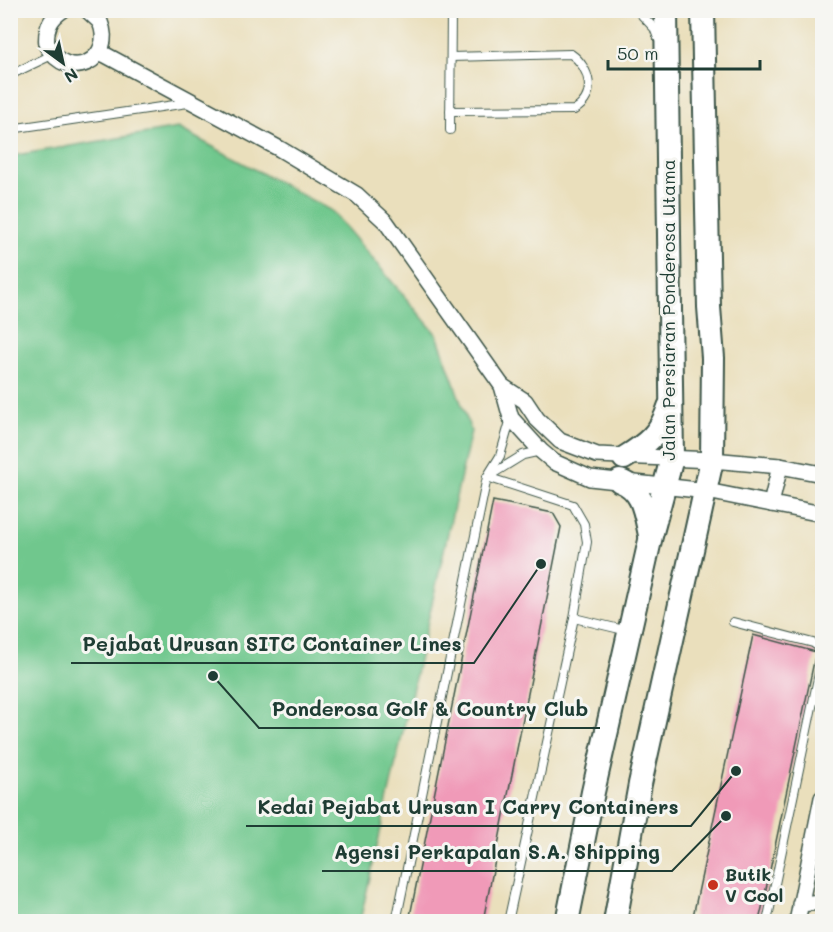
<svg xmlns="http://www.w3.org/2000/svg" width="833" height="932" viewBox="0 0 833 932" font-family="Mali,sans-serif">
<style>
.green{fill:#70c78d;stroke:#488260;stroke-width:1.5}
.building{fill:#f09ab8}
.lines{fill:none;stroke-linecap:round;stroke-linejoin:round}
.lane-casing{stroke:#3d5548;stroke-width:10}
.street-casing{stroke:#3d5548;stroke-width:18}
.secondary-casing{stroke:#3d5548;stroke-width:26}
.lane{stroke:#fff;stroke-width:8}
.street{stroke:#fff;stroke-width:15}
.secondary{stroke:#fff;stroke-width:22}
.poi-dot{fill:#c8321e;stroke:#f6f6f2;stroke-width:2}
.labels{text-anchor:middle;stroke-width:6;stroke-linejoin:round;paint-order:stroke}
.street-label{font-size:18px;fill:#1f3d34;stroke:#f6f6f2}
.poi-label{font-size:18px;font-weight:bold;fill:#1f3d34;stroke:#f6f6f2;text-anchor:start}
.leader{fill:none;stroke:#1f3d34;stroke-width:2}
.callout-dot{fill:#1f3d34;stroke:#f6f6f2;stroke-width:2}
.callout-label{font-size:20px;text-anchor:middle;font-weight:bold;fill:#1f3d34;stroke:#f6f6f2;stroke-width:6;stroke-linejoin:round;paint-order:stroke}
</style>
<rect width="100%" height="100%" fill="#f6f6f2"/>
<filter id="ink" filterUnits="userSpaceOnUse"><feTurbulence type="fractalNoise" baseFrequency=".0167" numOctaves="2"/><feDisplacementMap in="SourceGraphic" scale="12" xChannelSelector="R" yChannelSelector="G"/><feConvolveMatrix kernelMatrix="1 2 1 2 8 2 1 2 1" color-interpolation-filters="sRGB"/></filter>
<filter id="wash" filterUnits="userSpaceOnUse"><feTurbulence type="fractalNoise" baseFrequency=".008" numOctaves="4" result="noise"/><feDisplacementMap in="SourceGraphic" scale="24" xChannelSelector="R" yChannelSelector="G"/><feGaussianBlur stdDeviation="1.35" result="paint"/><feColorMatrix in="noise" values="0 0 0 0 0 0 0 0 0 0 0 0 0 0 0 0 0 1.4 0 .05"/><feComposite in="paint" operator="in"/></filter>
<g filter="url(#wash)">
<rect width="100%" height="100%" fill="#eadfbc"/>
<path class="green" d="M178 128 332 211 437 335 471 431 360 921H11V156Z"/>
<g id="blocks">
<g class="building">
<path d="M493 501 553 513 561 527 483 921H409Z"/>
<path d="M753 635 816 652 762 908 759 921H692Z"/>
</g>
</g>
</g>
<g filter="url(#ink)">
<use href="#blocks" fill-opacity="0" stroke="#3d5548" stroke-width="1.5"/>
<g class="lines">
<defs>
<g id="lane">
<path d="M637 10 654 28 658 38"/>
<path d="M451 14 535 10"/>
<path d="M10 75 52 55"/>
<path d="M450 111 574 110C598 97 590 67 571 54L451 57"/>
<path d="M10 129 188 103"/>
<path d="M450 130 451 10"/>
<path d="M489 476 523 455 541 451"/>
<path d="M487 477 573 505 584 524 587 542 574 618 508 922"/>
<path d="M574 618 628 631"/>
<path d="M733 622 813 643 822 649V655"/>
<path d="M396 922 487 477 500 456 511 418"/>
<path d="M767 922 822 659"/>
</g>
<g id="street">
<path d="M63 10C49 19 45 30 47 46 68 84 116 60 100 22L87 10"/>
<path d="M100 52 280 149 357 195 386 222 502 386 511 418 541 451 554 462 590 478 707 491 822 514"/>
<path d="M502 386 525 401 537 419 560 441 597 455 712 460 780 466 822 474"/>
<path d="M771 504 780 466"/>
<path d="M800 904 822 902"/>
<path d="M797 922 822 798"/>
</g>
<g id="secondary">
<path d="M624 458C647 444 661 433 669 407"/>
<path d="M620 481C643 489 645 513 650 535"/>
<path d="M567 922 593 792 651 536 672 458 666 10"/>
<path d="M615 922 640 784 712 460 713 358 709 307 703 10"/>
</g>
</defs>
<use href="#lane" class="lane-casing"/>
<use href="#street" class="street-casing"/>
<use href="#secondary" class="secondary-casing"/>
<use href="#lane" class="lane"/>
<use href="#street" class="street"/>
<use href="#secondary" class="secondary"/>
</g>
</g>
<circle class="poi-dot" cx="713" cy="885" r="6"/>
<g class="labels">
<g class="street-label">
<text transform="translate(669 310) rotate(-90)" y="6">Jalan Persiaran Ponderosa Utama</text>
</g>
<g class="poi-label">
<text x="725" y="881">Butik<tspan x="725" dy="21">V Cool</tspan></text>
</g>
</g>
<path class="leader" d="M541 564L474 663H71M213 676L259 728H600M736 771L691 826H246M726 816L672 871H322"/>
<g class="callout-dot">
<circle cx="541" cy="564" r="6"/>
<circle cx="213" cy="676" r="6"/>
<circle cx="736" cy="771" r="6"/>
<circle cx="726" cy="816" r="6"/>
</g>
<g class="callout-label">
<text x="272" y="651">Pejabat Urusan SITC Container Lines</text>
<text x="430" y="716">Ponderosa Golf &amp; Country Club</text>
<text x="468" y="814">Kedai Pejabat Urusan I Carry Containers</text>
<text x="497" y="859">Agensi Perkapalan S.A. Shipping</text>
</g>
<rect width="833" height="932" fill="none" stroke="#f6f6f2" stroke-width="36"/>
<g transform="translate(63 63) rotate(147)" stroke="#f6f6f2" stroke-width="4.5" paint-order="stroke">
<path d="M0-4.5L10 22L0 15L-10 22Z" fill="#1f3d34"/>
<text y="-9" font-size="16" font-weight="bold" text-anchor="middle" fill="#1f3d34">N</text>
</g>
<path d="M608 60v9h152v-9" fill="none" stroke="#1f3d34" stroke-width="3"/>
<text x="617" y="60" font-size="18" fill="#1f3d34" stroke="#f6f6f2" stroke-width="4.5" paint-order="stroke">50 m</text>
</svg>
